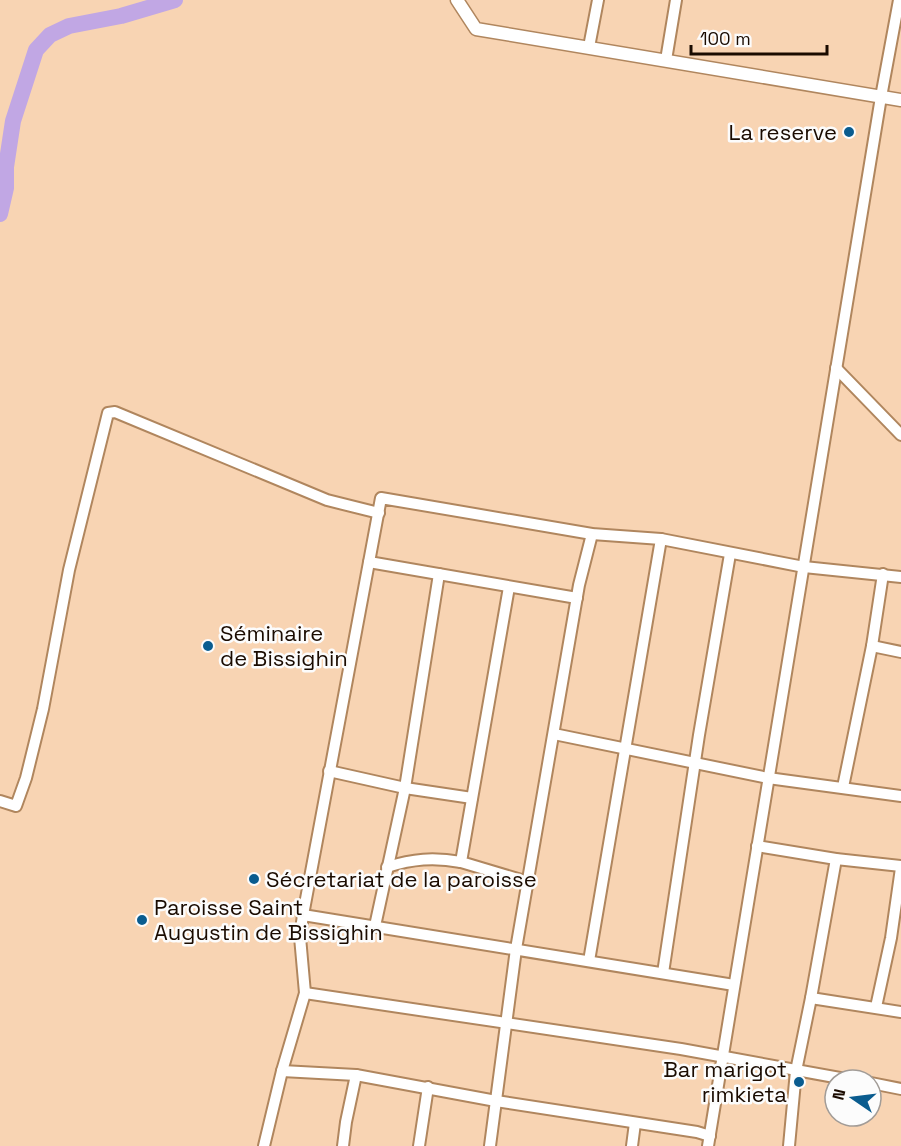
<svg xmlns="http://www.w3.org/2000/svg" width="901" height="1146" viewBox="0 0 901 1146" font-family="'Space Grotesk',sans-serif">
<style>
.lines{fill:none;stroke-linecap:round;stroke-linejoin:round}
.river{stroke:#c1a7e4;stroke-width:16}
.minor-casing{stroke:#b0865e;stroke-width:14}
.tertiary-casing{stroke:#b0865e;stroke-width:15}
.minor{stroke:#fff;stroke-width:10}
.tertiary{stroke:#fff;stroke-width:12}
.poi-dot{fill:#0a5c8f;stroke:#fcfcfc;stroke-width:2}
.labels{text-anchor:middle;stroke-width:5;stroke-linejoin:round;paint-order:stroke}
.poi-label{font-size:22px;fill:#1a0b00;stroke:#fcfcfc;text-anchor:start}
</style>
<rect width="100%" height="100%" fill="#f8d4b3"/>
<g class="lines">
<path class="river" d="M0 214 6 188V167L13 121 36 50 50 35 69 26 121 16 175 0"/>
<defs>
<g id="minor">
<path d="M589 47 598 0"/>
<path d="M666 60 676 0"/>
<path d="M836 368 901 435"/>
<path d="M369 562 577 598"/>
<path d="M509 587 461 862 528 882"/>
<path d="M872 646 901 652"/>
<path d="M554 734 768 778 901 796"/>
<path d="M329 771 405 788 472 798"/>
<path d="M843 787 872 646 883 574"/>
<path d="M0 801 16 806 26 778 43 709 69 570 108 413 115 412 327 500 379 513"/>
<path d="M757 846 836 859 901 866"/>
<path d="M387 867C413 859 433 857 461 862"/>
<path d="M303 915 734 985"/>
<path d="M375 926 405 788 439 574"/>
<path d="M589 961 661 539"/>
<path d="M663 973 699 735 730 554"/>
<path d="M305 993 681 1049 851 1080"/>
<path d="M811 998 836 859"/>
<path d="M876 1007 891 938 901 868"/>
<path d="M282 1071 356 1075 496 1101 697 1132 710 1136"/>
<path d="M871 1083 901 1089"/>
<path d="M264 1146 282 1071 305 993 300 937 303 915 381 498 592 534 661 539 804 567 901 577"/>
<path d="M343 1146 346 1122 356 1075"/>
<path d="M419 1146 428 1087"/>
<path d="M490 1146 516 949 579 585 592 534"/>
<path d="M632 1146 635 1123"/>
<path d="M708 1146 881 97 899 0"/>
<path d="M789 1146 796 1071 811 998 901 1012"/>
</g>
<path id="tertiary" d="M457 0 476 29 901 100"/>
</defs>
<use href="#minor" class="minor-casing"/>
<use href="#tertiary" class="tertiary-casing"/>
<use href="#minor" class="minor"/>
<use href="#tertiary" class="tertiary"/>
</g>
<g class="poi-dot">
<circle cx="849" cy="132" r="6"/>
<circle cx="208" cy="646" r="6"/>
<circle cx="254" cy="879" r="6"/>
<circle cx="142" cy="920" r="6"/>
<circle cx="799" cy="1082" r="6"/>
</g>
<g class="labels">
<g class="poi-label">
<text x="837" y="140" text-anchor="end">La reserve</text>
<text x="220" y="641">Séminaire<tspan x="220" dy="25">de Bissighin</tspan></text>
<text x="266" y="887">Sécretariat de la paroisse</text>
<text x="154" y="915">Paroisse Saint<tspan x="154" dy="25">Augustin de Bissighin</tspan></text>
<text x="787" y="1077" text-anchor="end">Bar marigot<tspan x="787" dy="25">rimkieta</tspan></text>
</g>
</g>
<g transform="translate(853 1098) rotate(284)"><circle r="28" fill="#fcfcfc" stroke="#a29c97" stroke-width="1.5"/>
<path d="M0-4.5L10 22L0 15L-10 22Z" fill="#0a5c8f"/>
<text y="-9" font-size="16" font-weight="bold" text-anchor="middle" fill="#1a0b00">N</text>
</g>
<path d="M691 45v9h136v-9" fill="none" stroke="#1a0b00" stroke-width="3"/>
<text x="700" y="45" font-size="18" fill="#1a0b00" stroke="#fcfcfc" stroke-width="4.5" paint-order="stroke">100 m</text>
</svg>
